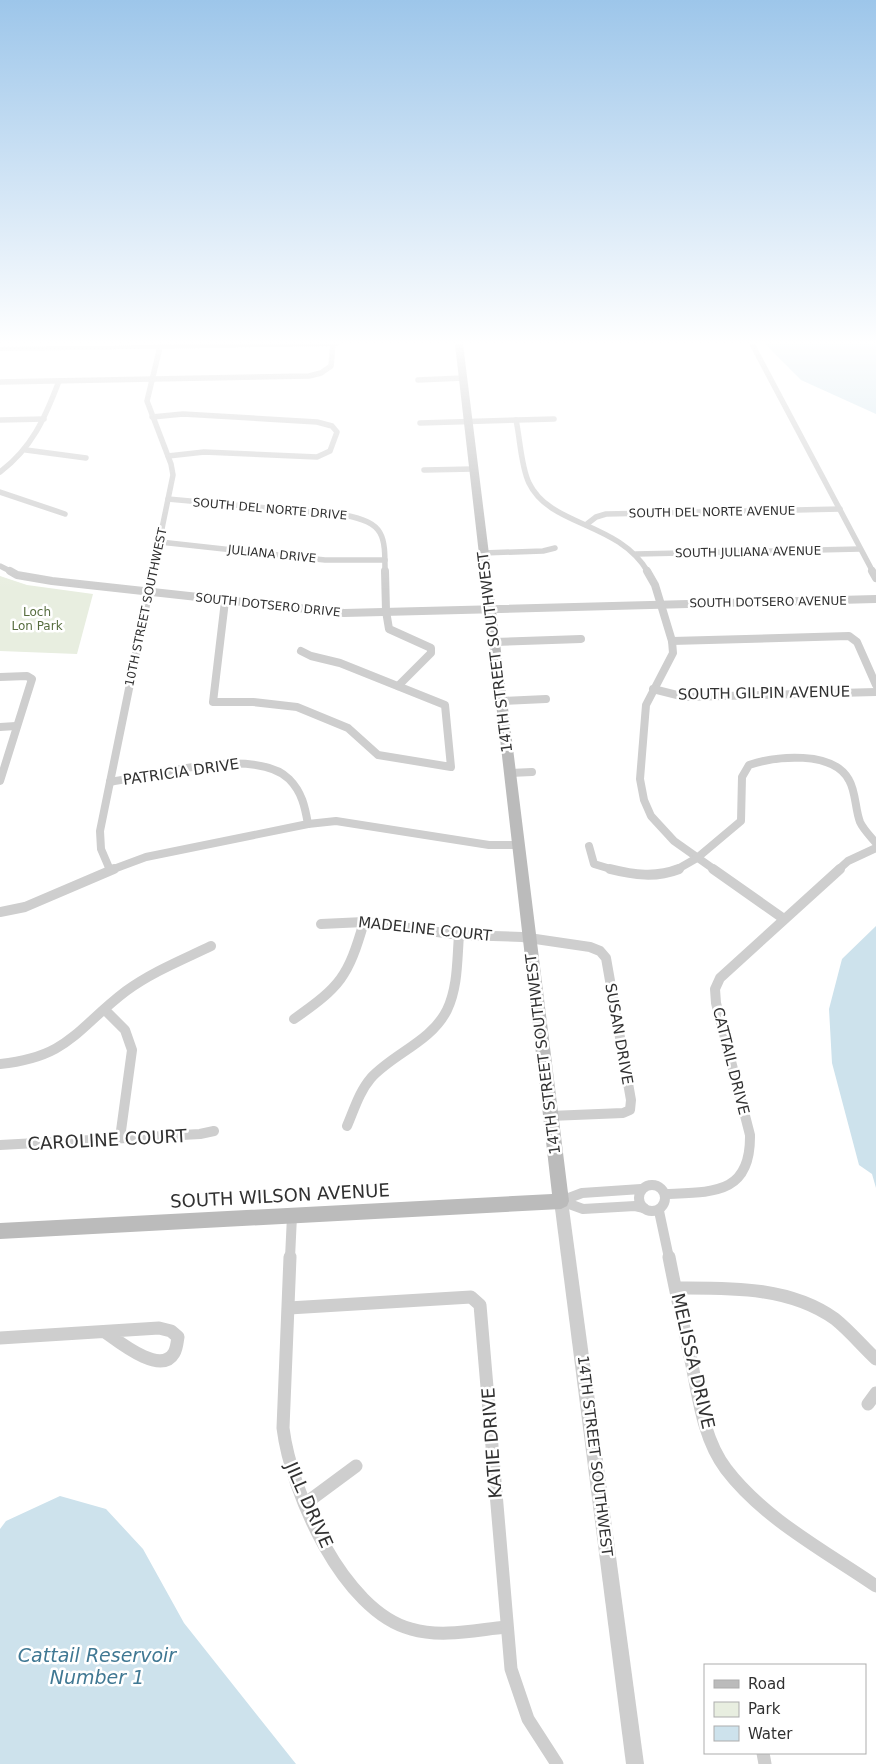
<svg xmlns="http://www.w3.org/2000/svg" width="876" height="1764" viewBox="0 0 876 1764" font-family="'DejaVu Sans',sans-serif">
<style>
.green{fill:#e8eee0}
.water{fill:#cde2ec}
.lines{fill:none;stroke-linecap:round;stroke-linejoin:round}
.minor-far3{stroke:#cecece;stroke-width:5.5}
.minor-far2{stroke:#cecece;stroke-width:8}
.minor-far1{stroke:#cecece;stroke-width:10}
.minor{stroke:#cecece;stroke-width:13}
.tertiary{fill:#cecece;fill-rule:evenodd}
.secondary{fill:#bbb;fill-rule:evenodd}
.labels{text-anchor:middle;stroke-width:5;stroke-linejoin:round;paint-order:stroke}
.far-street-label{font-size:12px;fill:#313131;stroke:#fff}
.far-park-label{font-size:12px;fill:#576d3f;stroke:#fff}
.street-label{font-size:15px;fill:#313131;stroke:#fff}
.near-street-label{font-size:18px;fill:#313131;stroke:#fff}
.near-water-label{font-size:19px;font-style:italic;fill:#407893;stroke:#fff}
</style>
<rect width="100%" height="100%" fill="#fff"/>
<path class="green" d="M0 576 27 585 93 594 77 654 0 651Z"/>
<g class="water">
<path d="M765 344H876V414L801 380Z"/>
<path d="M876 926V1188L872 1174 859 1165 832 1063 829 1009 842 959Z"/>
<path d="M60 1496 106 1509 143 1549 184 1623 296 1764H0V1529L6 1521Z"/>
</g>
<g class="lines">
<g class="minor-far3">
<path d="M752 344 873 572"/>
<path d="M418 380 463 378"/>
<path d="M0 382 309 376 321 373 331 366 333 344"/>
<path d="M152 417 183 414 317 422 332 426 337 432 330 451 317 457 204 452 168 456"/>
<path d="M0 420 44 419"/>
<path d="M516 420C520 438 521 467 529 483 550 527 618 521 648 572"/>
<path d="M420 423 554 419"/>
<path d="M26 450 86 458"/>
<path d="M424 470 473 469"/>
<path d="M0 472C32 448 45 418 59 381"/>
<path d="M0 492 65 514"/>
<path d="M168 499 344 515C385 523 385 535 385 572"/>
<path d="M587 524 596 517 606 514 840 509"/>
<path d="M160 542 325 560H385"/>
<path d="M483 553 543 551 555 548"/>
<path d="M636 554 860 549"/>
<path d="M0 566 12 572"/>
<path d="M153 572 173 475 171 464 147 401 160 347 166 344"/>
</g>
<g class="minor-far2">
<path d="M10 571 17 575 52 581 344 613 876 599"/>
<path d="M385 571 386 611 389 629 431 648V653L398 686"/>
<path d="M647 571 655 585 672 641 673 653 646 705 640 779 644 800 651 816 674 841 715 870"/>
<path d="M872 571 876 578"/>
<path d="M225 601 213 702H253L297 707 348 728 378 755 451 767 445 705 340 663 311 656 301 651"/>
<path d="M672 641 849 636 857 642 876 685"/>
<path d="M494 642 581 639"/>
<path d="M0 677 27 676 32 679 0 781"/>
<path d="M653 689 685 697 876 692"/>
<path d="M501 701 546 699"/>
<path d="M0 727 16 726"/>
<path d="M510 773 532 772"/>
<path d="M110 782C153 775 256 746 289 779 302 792 305 807 308 824"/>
<path d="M589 846 594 864 614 870"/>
<path d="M110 870 101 849 100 831 153 571"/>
<path d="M111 870 146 857 308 824 336 821 489 845H519"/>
<path d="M676 870 697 858 741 821 742 777 749 765C776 756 833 750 849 780 856 792 855 809 860 822 863 829 871 837 876 843"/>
<path d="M838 870 848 861 876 848"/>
</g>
<g class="minor-far1">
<path d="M610 869C634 875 656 878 679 869"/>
<path d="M713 869 784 919"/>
<path d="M0 912 25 907 114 869"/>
<path d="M321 924 364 922 459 935 522 937 590 947 600 951 606 958 631 1100 630 1110 623 1113 550 1116"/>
<path d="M105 1010 125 1030 132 1050 120 1138"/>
<path d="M294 1019C341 986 348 977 364 922"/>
<path d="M0 1064C69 1057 76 1029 126 991 152 972 182 960 211 946"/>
<path d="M347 1126C354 1110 359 1092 371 1078 394 1053 431 1042 447 1010 458 987 457 960 459 935"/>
<path d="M0 1145 200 1134 214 1131"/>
<circle cx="652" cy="1198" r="13"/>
<path d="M665 1194C713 1192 751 1195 750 1135L716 1003 715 989 720 978 840 869"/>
<path d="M561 1201 583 1209 635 1206 644 1208"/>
<path d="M561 1201 582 1193 641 1189"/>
<path d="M659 1211 669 1258"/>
<path d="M290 1258 292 1216"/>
</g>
<g class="minor">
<path d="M290 1257 283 1428C291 1492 343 1611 411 1629 442 1638 475 1630 506 1627"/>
<path d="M669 1257C676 1293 684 1329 692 1365 699 1400 704 1440 726 1469 764 1519 825 1551 876 1586"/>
<path d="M676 1288C729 1288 789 1286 835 1319 850 1331 862 1346 876 1359"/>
<path d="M289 1308 471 1297 480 1305 511 1669 528 1719 557 1764"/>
<path d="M0 1338 159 1328 171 1331 178 1337C177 1342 177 1348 174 1353 161 1376 119 1342 105 1332"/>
<path d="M868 1404 876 1393"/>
<path d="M306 1503 356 1466"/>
<path d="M763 1753 765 1764"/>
</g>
<g class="tertiary">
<path d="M206 344H341L338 346 0 351V347Z"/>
<path d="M561 1194 566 1196 568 1201 644 1764H626L554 1201 556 1196Z"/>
</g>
<path class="secondary" d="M455 344H463L569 1201 567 1206 561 1209 0 1239V1223L552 1194Z"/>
</g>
<linearGradient id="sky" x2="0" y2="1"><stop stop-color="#9dc6ea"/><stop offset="0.58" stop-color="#fff"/><stop offset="1" stop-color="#fff" stop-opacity="0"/></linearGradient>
<rect width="876" height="591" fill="url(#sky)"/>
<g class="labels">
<g class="far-street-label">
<text transform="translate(270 509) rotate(5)" y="4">SOUTH DEL NORTE DRIVE</text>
<text transform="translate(712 512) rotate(-1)" y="4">SOUTH DEL NORTE AVENUE</text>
<text transform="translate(748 552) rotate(-1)" y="4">SOUTH JULIANA AVENUE</text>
<text transform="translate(272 554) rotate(6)" y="4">JULIANA DRIVE</text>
<text transform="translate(768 602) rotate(-1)" y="4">SOUTH DOTSERO AVENUE</text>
<text transform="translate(268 605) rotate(6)" y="4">SOUTH DOTSERO DRIVE</text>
<text transform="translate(146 607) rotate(-78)" y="4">10TH STREET SOUTHWEST</text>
</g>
<g class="far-park-label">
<text x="37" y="616">Loch<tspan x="37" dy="14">Lon Park</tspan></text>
</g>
<g class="street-label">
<text transform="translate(495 652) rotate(-97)" y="5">14TH STREET SOUTHWEST</text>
<text transform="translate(764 693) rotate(-1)" y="5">SOUTH GILPIN AVENUE</text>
<text transform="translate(181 772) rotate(-8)" y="5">PATRICIA DRIVE</text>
<text transform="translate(425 929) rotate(6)" y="5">MADELINE COURT</text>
<text transform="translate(619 1034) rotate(80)" y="5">SUSAN DRIVE</text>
<text transform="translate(543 1054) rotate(-97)" y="5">14TH STREET SOUTHWEST</text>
<text transform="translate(731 1061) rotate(76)" y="5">CATTAIL DRIVE</text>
<text transform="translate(595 1456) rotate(83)" y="5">14TH STREET SOUTHWEST</text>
</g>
<g class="near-street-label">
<text transform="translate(107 1140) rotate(-3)" y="6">CAROLINE COURT</text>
<text transform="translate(280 1196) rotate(-3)" y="6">SOUTH WILSON AVENUE</text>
<text transform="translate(693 1361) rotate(77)" y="6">MELISSA DRIVE</text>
<text transform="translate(492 1443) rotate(-94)" y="6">KATIE DRIVE</text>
<text transform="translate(309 1505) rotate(66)" y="6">JILL DRIVE</text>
</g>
<g class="near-water-label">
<text x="97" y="1662">Cattail Reservoir<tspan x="97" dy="22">Number 1</tspan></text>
</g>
</g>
<rect x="704" y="1664" width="162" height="90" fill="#ffffff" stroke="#adadad"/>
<rect x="714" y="1680" width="25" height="8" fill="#bbbbbb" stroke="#adadad"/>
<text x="748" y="1689" font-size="15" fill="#313131">Road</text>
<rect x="714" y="1702" width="25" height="15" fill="#e8eee0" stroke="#adadad"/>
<text x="748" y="1714" font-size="15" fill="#313131">Park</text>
<rect x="714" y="1726" width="25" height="15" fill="#cde2ec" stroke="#adadad"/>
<text x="748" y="1739" font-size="15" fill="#313131">Water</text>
</svg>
